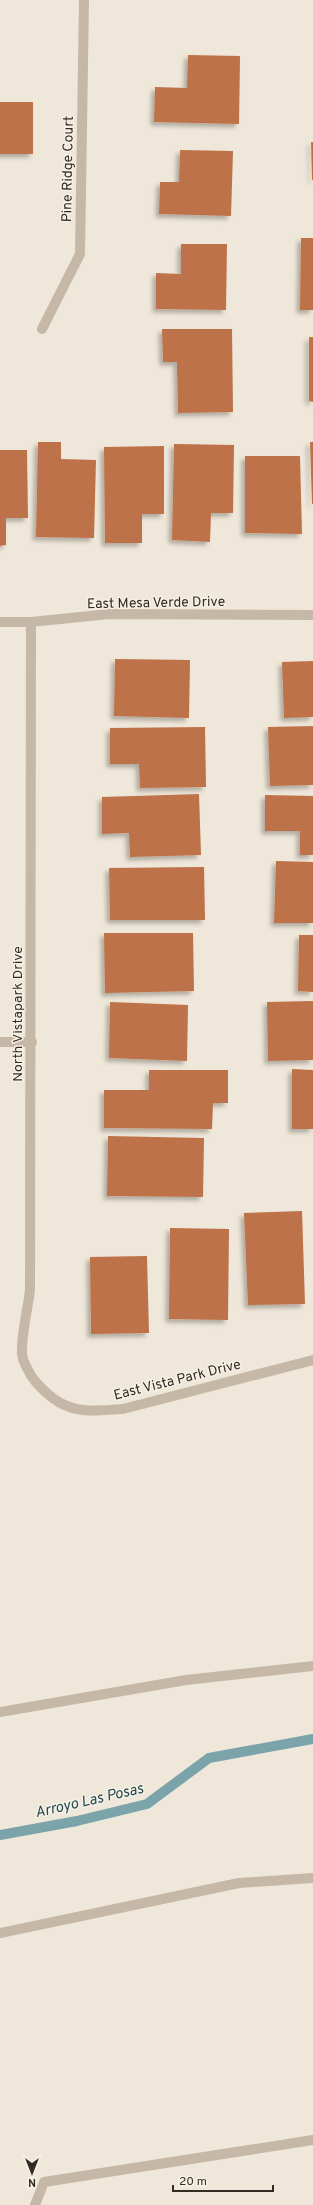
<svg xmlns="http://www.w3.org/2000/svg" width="313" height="2205" viewBox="0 0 313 2205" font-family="Overpass,sans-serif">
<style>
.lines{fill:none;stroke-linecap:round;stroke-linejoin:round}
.stream{stroke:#7aa3aa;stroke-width:10}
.building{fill:#be7248;filter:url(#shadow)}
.service{stroke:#c6b8a6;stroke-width:10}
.minor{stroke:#c6b8a6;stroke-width:10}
.labels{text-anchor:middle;stroke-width:3;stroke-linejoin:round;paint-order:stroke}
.street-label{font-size:14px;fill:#332c26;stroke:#f7f1e5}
.water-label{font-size:15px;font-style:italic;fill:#1f4851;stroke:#f7f1e5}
</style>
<defs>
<filter id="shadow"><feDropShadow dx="-3.5" dy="3.5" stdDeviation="2" flood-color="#0004"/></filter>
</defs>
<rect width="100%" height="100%" fill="#efe7d9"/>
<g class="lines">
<path class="stream" d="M0 1835 77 1821 147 1804 209 1758 313 1739"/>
</g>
<g class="building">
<path d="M188 55 240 56 239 124 154 122 155 87 187 88Z"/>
<rect x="0" y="102" width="33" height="52"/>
<path d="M311 142H313V180H312Z"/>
<path d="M180 150 233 151 231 216 159 214 160 182H179Z"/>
<path d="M301 238H313V310H300Z"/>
<path d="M181 244H227L226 310 156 309V273L181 274Z"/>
<path d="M162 329H232L233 412 178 413 177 362H163Z"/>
<path d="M309 337H313V402L309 401Z"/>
<path d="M38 442H61V459L96 460 94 538 36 537Z"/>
<path d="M310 442H313V504H312Z"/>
<path d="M174 444 234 445 233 513H211L210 542 172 540Z"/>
<path d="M164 446V514H142V543H105L104 447Z"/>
<path d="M0 450H27L28 518H6V545L0 546Z"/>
<path d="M245 456H300L302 534 245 533Z"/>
<path d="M115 659 190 660 189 718 114 716Z"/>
<path d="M313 661V717L284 718 282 662Z"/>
<path d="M313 726V785L270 786 268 727Z"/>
<path d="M205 727 206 787 140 788 139 764H110V728Z"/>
<path d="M199 794 201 855 130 857 129 833 102 834V797Z"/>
<path d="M265 795 313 796V855H300V831H265Z"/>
<path d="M276 861 313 862V923H274Z"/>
<path d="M204 867 205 920H110L109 868Z"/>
<path d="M104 933H193L194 991 105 993Z"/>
<path d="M299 935H313V992L298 991Z"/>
<path d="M313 1001V1060L268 1061 267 1002Z"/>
<path d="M110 1002 188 1005 187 1061 109 1058Z"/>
<path d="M292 1069 313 1070V1129H292Z"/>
<path d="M149 1070H228V1103H213L212 1129 104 1128V1090H149Z"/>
<path d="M108 1136 204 1138 203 1197 107 1196Z"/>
<path d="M302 1211 305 1304 248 1305 244 1213Z"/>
<path d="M170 1228 229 1229 228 1320 169 1319Z"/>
<path d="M147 1256 149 1333 91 1334 90 1257Z"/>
</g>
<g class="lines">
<g class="service">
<path d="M0 1712 186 1680 313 1666"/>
<path d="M0 1933 239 1883 313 1878"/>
</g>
<g class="minor">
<path d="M42 329 80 254 84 0"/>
<path d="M0 622H31L109 614 313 615"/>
<path d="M31 622 30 1290C28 1308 21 1336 22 1354 23 1362 30 1375 35 1381 63 1414 83 1412 123 1409L313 1360"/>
<path d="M0 1042H32"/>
<path d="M35 2205 44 2182 313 2140"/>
</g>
</g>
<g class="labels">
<g class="street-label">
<text transform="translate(67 169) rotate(-89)" y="5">Pine Ridge Court</text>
<text transform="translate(156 602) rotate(-1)" y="5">East Mesa Verde Drive</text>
<text transform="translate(17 1014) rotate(-90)" y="5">North Vistapark Drive</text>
<text transform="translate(177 1379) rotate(-14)" y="5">East Vista Park Drive</text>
</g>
<g class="water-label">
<text transform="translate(89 1800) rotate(-13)" y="5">Arroyo Las Posas</text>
</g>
</g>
<g transform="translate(32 2173) rotate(180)" stroke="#f7f1e5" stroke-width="3" paint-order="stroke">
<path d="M0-3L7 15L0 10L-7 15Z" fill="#332c26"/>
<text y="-6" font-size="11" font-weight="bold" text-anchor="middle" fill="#332c26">N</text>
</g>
<path d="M173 2185v6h100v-6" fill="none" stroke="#332c26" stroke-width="2"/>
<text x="179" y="2185" font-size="12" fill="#332c26" stroke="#f7f1e5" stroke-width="3" paint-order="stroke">20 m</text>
</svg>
